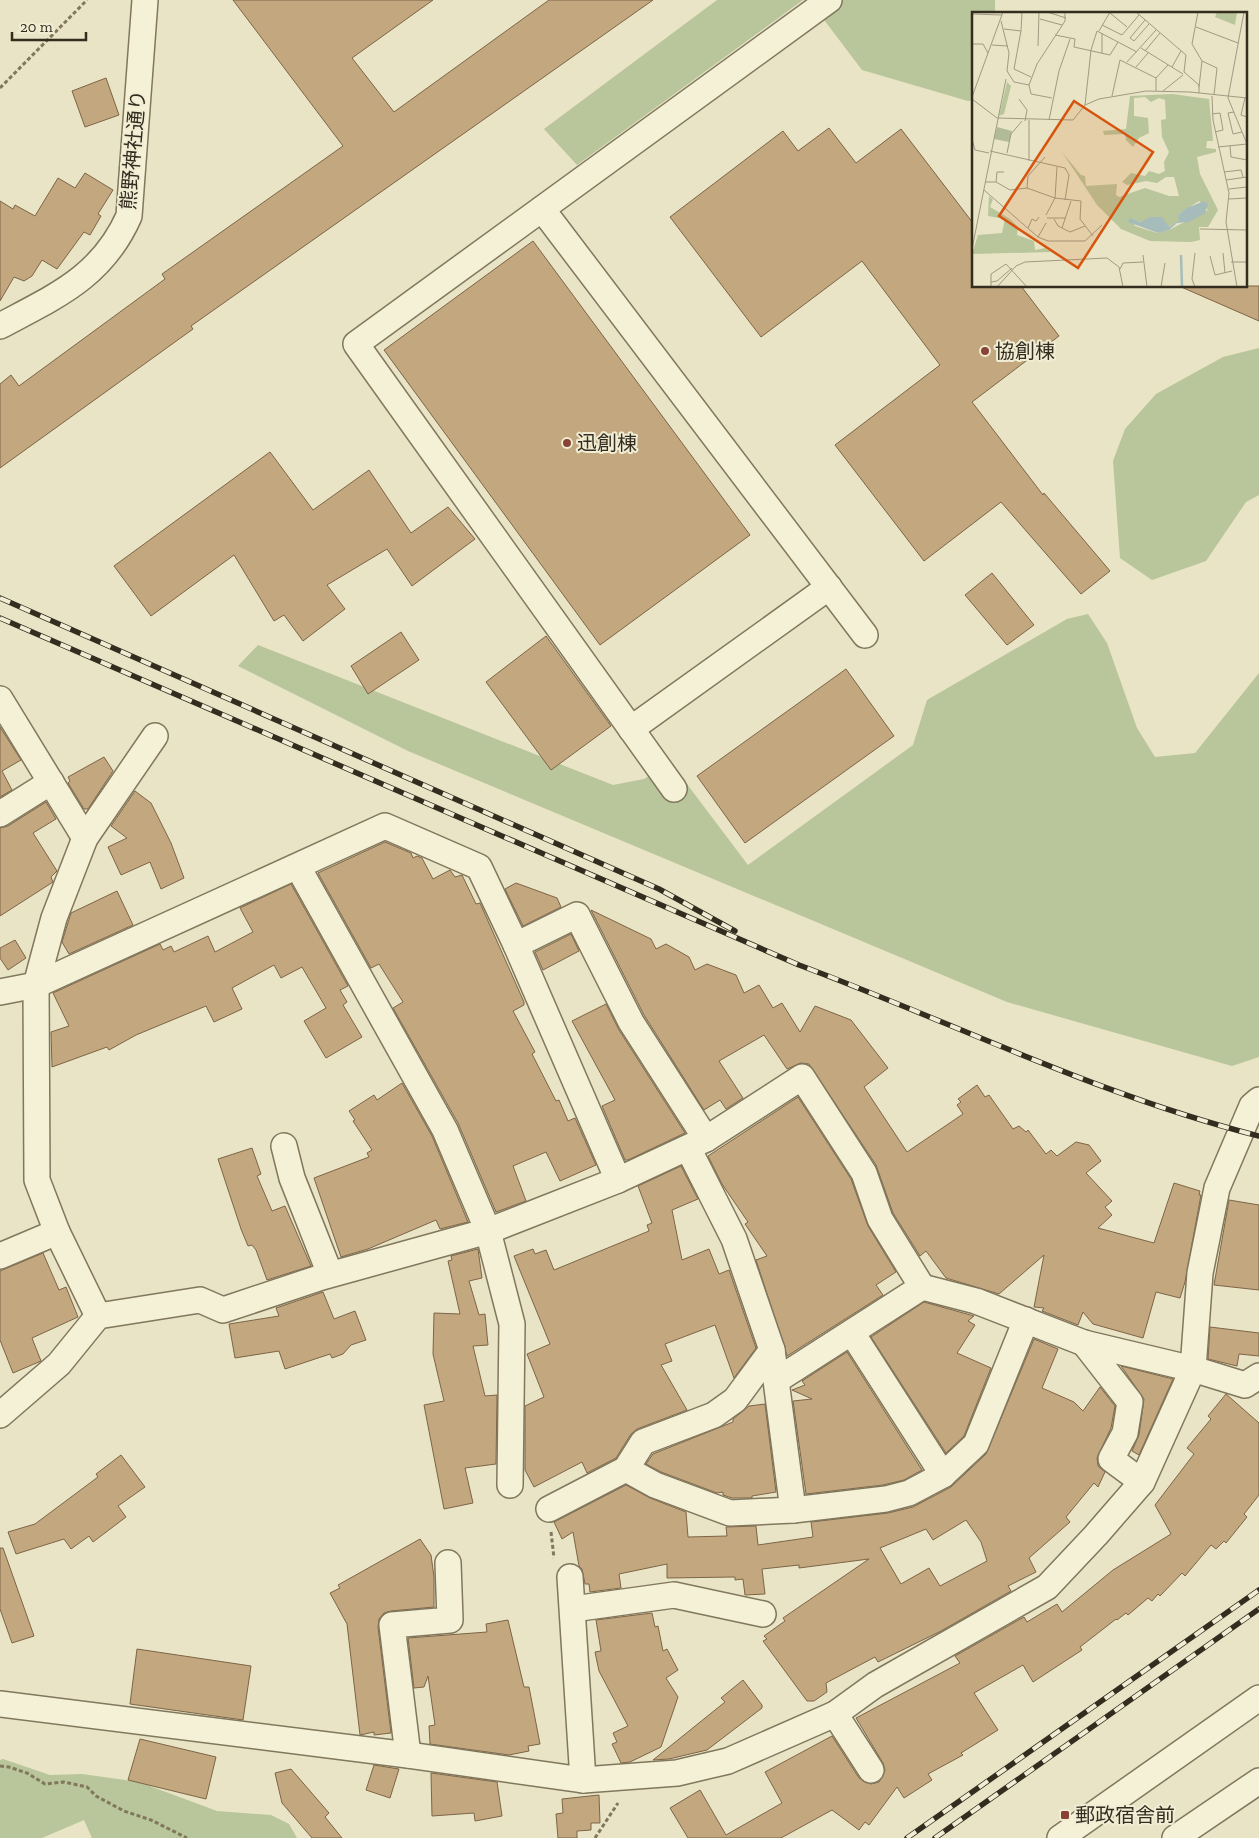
<svg xmlns="http://www.w3.org/2000/svg" width="1259" height="1838" viewBox="0 0 1259 1838" font-family="'Zilla Slab','Noto Sans JP',serif">
<style>
.green{fill:#b9c59a}
.building{fill:#c2a77f;stroke:#7d6546;fill-rule:evenodd}
.lines{fill:none;stroke-linecap:round;stroke-linejoin:round}
.minor-casing{stroke:#81775d;stroke-width:28}
.path{stroke:#81775d;stroke-width:3;stroke-dasharray:4 2.5;stroke-linecap:butt}
.minor{stroke:#f4f1d7;stroke-width:25}
.rail-casing{stroke:#332c1f;stroke-width:5.5}
.rail{stroke:#f1edd4;stroke-width:4;stroke-dasharray:11;stroke-linecap:butt}
.poi-dot{fill:#894335;stroke:#f1edd4;stroke-width:2}
.labels{text-anchor:middle;stroke-width:4;stroke-linejoin:round;paint-order:stroke}
.street-label{font-size:20px;fill:#332c1f;stroke:#f1edd4}
.poi-label{font-size:20px;fill:#332c1f;stroke:#f1edd4;text-anchor:start}
.inset-river{fill:none;stroke:#a6bcba;stroke-width:2.5}
.inset-road{fill:none;stroke:#a09a83;stroke-width:1}
.view{fill:#d6540e;fill-opacity:0.15;stroke:#d6540e;stroke-width:2.5}
.inset-edge{fill:none;stroke:#332c1f;stroke-width:2.5}
</style>
<rect width="100%" height="100%" fill="#e8e4c5"/>
<g class="green">
<path d="M717 0H803L577 165 544 129Z"/>
<path d="M809 0H995V14H973V100L968 101 862 70Z"/>
<path d="M1259 348V495L1246 502 1206 561 1152 580 1120 558 1113 461 1125 429 1156 394 1223 357Z"/>
<path d="M1088 614 1107 643 1137 728 1155 757 1195 753 1259 673V1057L1232 1066 1007 1002 408 751 238 666 258 645 613 785 644 779 671 763 748 865 913 745 927 700 1067 619Z"/>
<path d="M3 1759 50 1775 82 1774 139 1782 217 1811 271 1815 289 1824 297 1838H92L84 1820 42 1838H0V1760Z"/>
</g>
<g class="building">
<path d="M233 0H433L352 58 394 112 549 0H653L191 326 193 329 0 468V384L11 375 19 386 165 279 162 274 343 146Z"/>
<path d="M106 78 119 115 85 127 72 91Z"/>
<path d="M829 128 856 163 901 129 973 223V286H1021L1059 336 972 402 1043 495 1044 493 1110 571 1081 594 1001 502 924 561 835 445 940 365 862 261 761 337 670 217 783 131 798 151Z"/>
<path d="M85 173 113 190 98 214 101 216 90 235 84 232 57 269 42 260 32 276 24 281 14 277 0 301V201L13 209 15 205 35 216 58 178 75 188Z"/>
<path d="M533 241 750 535 600 645 384 350Z"/>
<path d="M1179 286H1259V321Z"/>
<path d="M270 452 313 510 369 470 411 533 448 507 475 539 412 586 387 549 327 585 345 609 303 641 284 615 274 621 234 555 151 616 114 566Z"/>
<path d="M992 573 1034 625 1007 645 965 595Z"/>
<path d="M401 632 419 660 368 694 351 666Z"/>
<path d="M546 636 611 726 551 770 486 682Z"/>
<path d="M846 669 894 736 745 843 697 776Z"/>
<path d="M0 727 21 760 2 771 12 790 0 797Z"/>
<path d="M104 757 113 771 88 809H84L68 783 70 781 68 777Z"/>
<path d="M135 791 151 803 171 843 184 878 161 889 150 862 121 875 108 847 127 838 111 826Z"/>
<path d="M46 802 56 819 33 833 57 871 51 877 53 882 0 916V828L8 826Z"/>
<path d="M385 842 411 853 413 858 417 856 422 858 433 879 450 870 455 877 462 875 476 904 480 903 524 1002V1005L513 1011 535 1052 532 1054 556 1101 559 1100 568 1121 575 1118 596 1165 560 1181 546 1152 513 1166 526 1201 496 1212 458 1123 393 1008 403 1002 379 964 371 968 318 873Z"/>
<path d="M516 883 557 898 561 907 523 926 505 889Z"/>
<path d="M291 884 348 986 340 990 347 1002 343 1005 362 1037 326 1058 304 1021 326 1008 302 967 281 978 274 965 232 988 242 1009 214 1022 206 1006 136 1035 109 1050 107 1047 52 1067 51 1032 69 1026 53 993 160 944 163 950 171 946 174 952 208 936 215 952 253 932 240 908Z"/>
<path d="M117 891 133 925 69 954 62 942 71 913Z"/>
<path d="M591 910 651 939 656 949 666 944 689 957 695 970 707 964 736 975 744 993 759 985 773 1008 782 1003 800 1032 815 1006 851 1020 888 1068 864 1087 907 1152 963 1114 957 1105 961 1102 958 1099 977 1085 985 1097 989 1095 1013 1129 1019 1126 1026 1132 1028 1130 1046 1154 1051 1150 1057 1156 1076 1142 1089 1145 1101 1161 1086 1173 1112 1201 1105 1207 1112 1215 1098 1228 1154 1243 1174 1183 1200 1191 1199 1195H1201L1185 1282 1180 1298 1156 1292 1143 1338 1093 1324 1083 1312 1078 1325 1042 1311 1044 1308 1034 1307 1044 1255 999 1294 946 1278 926 1251 920 1256 893 1213 876 1165 809 1064 801 1063 787 1069 764 1035 719 1061 743 1098 726 1109 720 1100 704 1110 644 1015Z"/>
<path d="M571 934 579 951 543 970 535 952Z"/>
<path d="M15 940 26 958 8 970 0 958V948Z"/>
<path d="M606 1004 619 1030 685 1133 628 1160H625L602 1106 615 1100 572 1021Z"/>
<path d="M402 1083 432 1136 468 1222 440 1229 436 1220 368 1249 341 1257 314 1178 369 1157 367 1153 372 1150 353 1121 355 1120 349 1111 374 1095 377 1100Z"/>
<path d="M798 1097 851 1179 868 1226 896 1272 876 1285 883 1295 787 1356 756 1260 767 1256 745 1224 748 1222 722 1184 708 1156Z"/>
<path d="M252 1148 261 1174 257 1176 272 1211 285 1206 311 1266 267 1280 256 1250 252 1245 248 1246 241 1229 218 1159Z"/>
<path d="M681 1166 698 1199 672 1210 682 1260 709 1249 719 1274 729 1270 756 1348 734 1378 715 1325 665 1344 672 1361 661 1365 687 1410 637 1429 631 1434 616 1458 587 1473 582 1462 534 1487 525 1470V1406L544 1397 527 1354 550 1344 514 1256 533 1249 535 1254 546 1250 554 1270 649 1231 647 1225 652 1223 638 1186Z"/>
<path d="M1229 1200 1259 1205V1290L1214 1285Z"/>
<path d="M478 1249 482 1278 469 1281 479 1315 485 1314 488 1345 473 1346 485 1396 497 1395 496 1464 465 1468 473 1503 444 1509 424 1405 444 1401 433 1354 434 1313 460 1314 448 1261 452 1260 451 1256Z"/>
<path d="M43 1253 59 1290 66 1287 78 1317 32 1338 41 1361 13 1373 0 1340V1271Z"/>
<path d="M323 1292 334 1319 355 1311 366 1340 351 1345 343 1354 332 1358 330 1354 285 1369 279 1351 235 1358 229 1324 279 1316 276 1308Z"/>
<path d="M924 1302 974 1316 968 1321 975 1325 957 1353 991 1368 964 1436 946 1453 871 1337Z"/>
<path d="M1210 1327 1259 1333V1356L1239 1354 1237 1366 1208 1359Z"/>
<path d="M1034 1339 1058 1349 1042 1388 1074 1402 1083 1411 1100 1387 1115 1406 1111 1428 1097 1458 1098 1466 1105 1472 1098 1487 1094 1483 1066 1517 1070 1522 1029 1558 1036 1572 1008 1586 1011 1591 941 1631 878 1662 875 1657 826 1683 827 1692 814 1701H807L763 1641 767 1639 764 1636 785 1621 783 1618 869 1559 799 1568V1565L762 1569 765 1594 745 1595 743 1579 735 1580V1577L667 1578V1564L619 1574 621 1588 590 1592 589 1584H585L582 1569 579 1566 573 1532 562 1539 554 1522 626 1485 650 1498 686 1512 688 1537 727 1536 726 1527 756 1526 758 1545 813 1537 811 1522 888 1513 913 1507 951 1487 986 1454ZM966 1520 981 1542 987 1561 940 1586 929 1568 901 1584 880 1548 926 1529 933 1540Z"/>
<path d="M847 1352 922 1470 904 1480 883 1485 806 1494 793 1401 812 1399 792 1390 805 1385 802 1381Z"/>
<path d="M1121 1366 1173 1379 1139 1455 1132 1451 1139 1435 1144 1399Z"/>
<path d="M1226 1394 1259 1423V1495L1244 1514 1247 1517 1226 1543 1224 1541 1216 1549 1211 1545 1185 1576 1182 1573 1160 1596 1158 1594 1152 1601 1148 1598 1128 1615 1126 1613 1117 1620 1116 1619 1080 1647 1082 1650 1033 1682 1023 1665 974 1693 998 1730 961 1753 963 1755 928 1774 932 1780 904 1798 897 1787 869 1825 865 1822 859 1830 832 1810 781 1838H688L670 1808 700 1790 726 1835 782 1803 765 1772 832 1736 859 1778 871 1784 879 1782 885 1770 883 1763 856 1718 960 1663 955 1656 1024 1617 1027 1622 1057 1604 1062 1612 1113 1570 1171 1534 1155 1505 1194 1454 1187 1448 1211 1419 1208 1416Z"/>
<path d="M765 1404 776 1492 752 1496V1498H732L723 1495V1492L717 1493 661 1472 646 1464 653 1454 733 1422V1419L749 1406Z"/>
<path d="M121 1455 145 1487 118 1506 126 1517 93 1542 89 1536 71 1549 64 1539 16 1554 8 1532 35 1524 98 1477 96 1474Z"/>
<path d="M420 1539 431 1555 434 1577V1607L391 1611 384 1613 379 1619 378 1627 391 1733 374 1735V1732L360 1735 347 1624 330 1593 340 1588 338 1585Z"/>
<path d="M0 1548H3L34 1636 12 1643 0 1609Z"/>
<path d="M652 1613 655 1627 658 1626 663 1651 667 1649 678 1670 666 1678 678 1697 661 1747 630 1762 621 1763 612 1744 617 1742 613 1733 628 1726 599 1671 595 1652 601 1651 596 1620Z"/>
<path d="M508 1620 524 1687H529L540 1744 528 1746 529 1751 509 1755 430 1744 429 1726 435 1725 428 1676 424 1687 414 1688 408 1638 487 1632 486 1624Z"/>
<path d="M137 1649 251 1666 243 1720 130 1704Z"/>
<path d="M743 1680 762 1705V1708L707 1750 669 1759 653 1760 725 1702 721 1698Z"/>
<path d="M140 1739 216 1757 206 1799 128 1780Z"/>
<path d="M374 1765 399 1769 390 1798 366 1790Z"/>
<path d="M291 1769 329 1813 325 1817 342 1838H312L282 1803 275 1773Z"/>
<path d="M431 1773 497 1782 502 1816 475 1821 474 1813 432 1816Z"/>
<path d="M599 1795 600 1823H591V1830L577 1831V1838H558L556 1814 563 1813 562 1799Z"/>
</g>
<g class="lines">
<defs>
<g id="minor">
<path d="M542 209 865 635"/>
<path d="M0 326C56 296 102 277 129 216L145 0"/>
<path d="M0 699 85 838"/>
<path d="M631 729 829 587"/>
<path d="M674 789 356 344 829 0"/>
<path d="M0 814 51 782"/>
<path d="M298 867 445 1130 488 1231 512 1324 510 1485"/>
<path d="M516 945 577 915 631 1022 706 1139"/>
<path d="M0 992 36 985 385 826 479 867 516 945 618 1180"/>
<path d="M284 1146 292 1178 330 1274"/>
<path d="M688 1148 734 1239 772 1350 793 1510"/>
<path d="M0 1256 57 1232"/>
<path d="M98 1316 57 1232 37 1180 36 985 54 918 85 838 155 736"/>
<path d="M852 1333 943 1475"/>
<path d="M1084 1343 1130 1402 1125 1433 1111 1459 1142 1482"/>
<path d="M777 1380 922 1287"/>
<path d="M0 1415 59 1364 98 1316 200 1300 223 1310 322 1277 488 1231 618 1180 706 1139 802 1077 864 1173 880 1219 922 1287 976 1301 1084 1343 1193 1369 1245 1385 1259 1376"/>
<path d="M626 1469 655 1485 730 1513 793 1510 886 1499 909 1493 943 1475 976 1444 1026 1320"/>
<path d="M549 1509 626 1469 643 1442 714 1415 735 1400 772 1350"/>
<path d="M570 1577 583 1780"/>
<path d="M573 1609 674 1595 763 1614"/>
<path d="M0 1704 408 1755 583 1780 677 1773 728 1761 835 1714 875 1685 1047 1587 1096 1535 1142 1482 1193 1369 1200 1273 1217 1188 1252 1106 1259 1100"/>
<path d="M835 1714 871 1770"/>
<path d="M408 1755 392 1625 450 1620 448 1563"/>
<path d="M1060 1838 1259 1698"/>
<path d="M1175 1838 1259 1781"/>
</g>
</defs>
<use href="#minor" class="minor-casing"/>
<g class="path">
<path d="M0 88 87 0"/>
<path d="M551 1532 554 1558"/>
<path d="M0 1766 9 1767 27 1773 45 1784 64 1782 87 1787 96 1796 124 1811 151 1820 187 1838"/>
<path d="M595 1838 618 1803"/>
</g>
<use href="#minor" class="minor"/>
<defs>
<g id="rail">
<path d="M0 598 659 889 735 931"/>
<path d="M0 618 799 965C952 1022 1100 1096 1259 1136"/>
<path d="M907 1838 1259 1590"/>
<path d="M935 1838 1259 1609"/>
</g>
</defs>
<use href="#rail" class="rail-casing"/>
<use href="#rail" class="rail"/>
</g>
<g class="poi-dot">
<circle cx="985" cy="351" r="5"/>
<circle cx="567" cy="443" r="5"/>
<rect x="1060" y="1810" width="10" height="10" rx="2.5"/>
</g>
<g class="labels">
<g class="street-label">
<text transform="translate(133 150) rotate(-85)" y="7">熊野神社通り</text>
</g>
<g class="poi-label">
<text x="995" y="358">協創棟</text>
<text x="577" y="450">迅創棟</text>
<text x="1075" y="1822">郵政宿舎前</text>
</g>
</g>
<g transform="translate(972 12)">
<rect width="275" height="275" fill="#e8e4c5"/>
<path d="M245 0H265L263 13 243 5ZM35 70 39 74 32 102 27 104ZM200 82 237 87 241 129H235L234 136 244 137V140L225 145 228 162 246 198 236 215H227L228 228 219 230 178 229 149 217 125 193 90 140 109 163 113 164 114 174 145 172 144 183 147 185 173 176 197 184H207L202 165H194L185 171 174 169 155 173 150 170 159 161 173 164 177 159 187 162 193 159 192 150 197 140 190 125 189 108 194 107 193 88 187 86 179 90 173 85 162 86V104L176 106 177 121 167 126 161 135 154 128 153 122 132 123 131 119 154 117 158 84ZM227 189 236 198 197 218 185 221 163 214 161 207 169 210 186 205 197 215 207 208V202ZM17 184 21 187 18 195 38 207 46 215 45 223 62 229 63 238 73 236 79 240 0 242 6 223 30 221 33 207 16 204Z" fill="#b9c59a" fill-rule="evenodd"/>
<path d="M25 115 40 119 37 130 22 127Z" fill="#b1bb98"/>
<path d="M232 189 236 192 233 201 217 210 205 211 197 218 186 221 156 210 158 206 169 210 178 205H190L197 215 207 208 206 203 215 196Z" fill="#a6bcba"/>
<path class="inset-river" d="M209 243 210 275"/>
<path class="inset-road" d="M75 0 94 6M164 0 214 43 212 60 227 73V81M226 0 220 32 230 49 245 56 242 83M272 0 256 86 275 132M138 1 155 15M0 2 30 3M68 7 90 13M173 8 158 26 162 29 177 12M29 9 37 41 35 59 42 70 57 73M130 13 150 23 167 3M224 15 266 31M32 17 49 19 42 57 59 65M49 19 50 0M127 19 138 0M83 23 103 27 102 35 138 43 146 30M0 32H11L16 41M20 33 36 34M66 34 67 0M169 36 211 62M173 39 188 21M130 41V21M155 50 184 18M164 55 176 41M200 55 209 39M227 75 230 49M184 79V66L196 53M191 79 211 63M140 84 148 48 184 66M240 84 241 108 257 181 254 210 265 275M0 85 31 0M80 86 59 82 57 73 65 52 93 9V0M273 86 269 103 275 105M0 87 25 106M47 87 55 98 53 109M113 93 127 87 174 79 218 80 275 86M262 100 256 101 261 122 270 120M240 102 248 101 251 118 243 120M25 106 101 108 113 93 119 38 125 19 165 40M57 108V149M77 108 87 59 98 27M0 127 3 138 17 141M258 134 259 145 275 148M246 135 275 132M18 139 93 156 97 163 93 188M35 141 39 122 50 109M252 160 269 158 271 165M254 168 275 165M13 170H24L38 178 55 176 83 186 109 189 108 207 121 224M24 170 25 160H32M55 176 56 164 73 145M257 177 275 175M12 178 66 225 76 229H113L130 213M257 187 275 186M74 203 83 186 85 155M75 206H94M82 207 86 214 98 220 113 214M56 216 60 207 64 209 67 205M90 216 99 189M228 217 275 218M66 225 74 211M0 237 34 67M223 241 220 267 223 275M251 241 253 261M171 243 175 275M238 244 243 263 260 259M259 250H275M148 257 151 251 171 250M19 270 25 269 40 256M19 275V262L34 252 55 275M25 275 44 254 53 250 135 246 147 255 151 275M189 275 193 251"/>
<path class="view" d="M102 89 181 140 106 256 27 204Z"/>
<rect width="275" height="275" class="inset-edge"/>
</g>
<path d="M12 32v8h74v-8" fill="none" stroke="#332c1f" stroke-width="2.5"/>
<text x="20" y="32" font-size="15" fill="#332c1f" stroke="#f1edd4" stroke-width="4" paint-order="stroke">20 m</text>
</svg>
